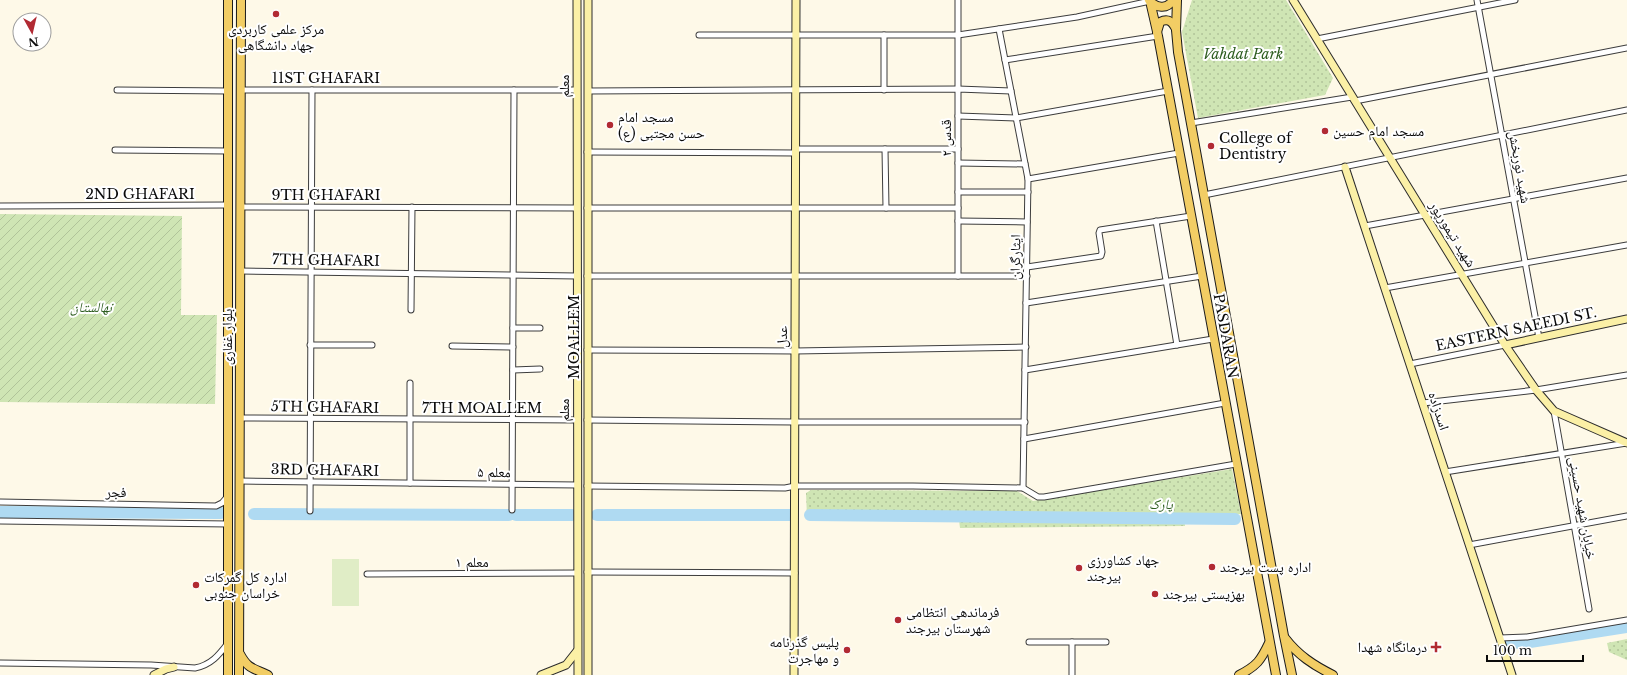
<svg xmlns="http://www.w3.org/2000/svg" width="1627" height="675" viewBox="0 0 1627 675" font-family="'Libre Baskerville','Noto Naskh Arabic',serif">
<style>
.park{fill:url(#park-dots)}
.garden{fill:url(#garden-furrows)}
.pitch{fill:#e0edc6}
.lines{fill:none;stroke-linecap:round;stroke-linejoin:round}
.river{stroke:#afdaf2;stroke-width:12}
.street-casing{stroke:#3d3d3d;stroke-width:7}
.secondary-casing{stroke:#2c2c2c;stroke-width:9}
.primary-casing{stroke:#1b1b1b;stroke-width:10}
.street{stroke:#fff;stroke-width:5}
.secondary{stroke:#fbf0a6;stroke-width:7}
.primary{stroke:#f2cd64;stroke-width:8}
.poi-dot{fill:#b12a33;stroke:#fff;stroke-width:1.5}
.labels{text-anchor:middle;stroke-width:4;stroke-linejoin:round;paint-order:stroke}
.poi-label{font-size:14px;fill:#0a0a0a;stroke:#fff;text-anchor:start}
.park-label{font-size:14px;font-style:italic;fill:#2d5d1f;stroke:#fff}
.street-label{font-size:14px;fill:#0a0a0a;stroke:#fff}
</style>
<defs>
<pattern id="park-dots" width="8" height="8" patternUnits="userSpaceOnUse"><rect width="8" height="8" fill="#cfe5b4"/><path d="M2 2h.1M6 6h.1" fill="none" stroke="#b0c399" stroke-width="1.8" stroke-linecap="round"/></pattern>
<pattern id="garden-furrows" width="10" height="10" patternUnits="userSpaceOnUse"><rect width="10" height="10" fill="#cfe5b4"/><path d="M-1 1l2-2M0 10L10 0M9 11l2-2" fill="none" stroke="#b0c399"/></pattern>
</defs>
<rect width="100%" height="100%" fill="#fef9e8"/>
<g class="park">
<path d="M1192 0H1286L1333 78 1325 95 1198 118 1182 32Z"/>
<path d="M1232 469 1241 514H1184L1185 526 960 528 959 520 807 517 806 493 811 490 1017 491 1033 501Z"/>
<path d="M1627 639V660L1609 652 1607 643Z"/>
</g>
<path class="garden" d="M0 214 182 216 181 315H217L215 404 0 402Z"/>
<rect class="pitch" x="332" y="559" width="27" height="47"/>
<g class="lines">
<g class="river">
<path d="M0 512 221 513"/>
<path d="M254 514 509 515"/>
<path d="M516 515H572"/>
<path d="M597 515H791"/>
<path d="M810 515 1235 519"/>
<path d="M1510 643 1530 642 1627 627"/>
</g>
<defs>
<g id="street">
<path d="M958 0V276"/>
<path d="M1477 0 1539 338"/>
<path d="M999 29 1028 179 1023 488"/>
<path d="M699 35H958L1077 17 1150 1"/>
<path d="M884 35V90"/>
<path d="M1317 39 1515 0"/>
<path d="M1005 60 1158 36"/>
<path d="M117 90 228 91"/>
<path d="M241 90H577"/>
<path d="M588 91 958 89 1011 91"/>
<path d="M1355 101 1627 48"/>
<path d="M958 116 1016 118 1168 91"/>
<path d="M1191 123 1352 97"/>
<path d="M795 149H958"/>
<path d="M885 149 886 208"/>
<path d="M115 150 228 151"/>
<path d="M587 152 795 153"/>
<path d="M958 163 1025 164"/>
<path d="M1028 179 1179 153"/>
<path d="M958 192H1028"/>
<path d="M1204 195 1627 110"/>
<path d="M0 206 228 205"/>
<path d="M240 207 577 208"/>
<path d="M587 208H958"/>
<path d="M958 221 1027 222"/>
<path d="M1156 221 1177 345"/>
<path d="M1365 226 1627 178"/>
<path d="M1027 267 1101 256 1102 252 1099 233 1100 230 1191 216"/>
<path d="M240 271 577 276"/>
<path d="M587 276H1027"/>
<path d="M1385 288 1627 245"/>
<path d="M1026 303 1202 276"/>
<path d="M411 310 412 207"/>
<path d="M513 328H540"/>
<path d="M310 345H372"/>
<path d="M452 346 513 347"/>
<path d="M587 350 795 351 1026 347"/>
<path d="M1410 364 1505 345"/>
<path d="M513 370 540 369"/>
<path d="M1025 370 1213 339"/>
<path d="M1423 403 1536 390 1627 375"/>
<path d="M1554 411 1589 609"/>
<path d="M240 418 577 420"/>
<path d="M587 420 795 422H1025"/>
<path d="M1024 439 1225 403"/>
<path d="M1445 472 1627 443"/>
<path d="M240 481 578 485"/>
<path d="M410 483V383"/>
<path d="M587 486 785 488 795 486H913L1023 488 1038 497H1044L1236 464"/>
<path d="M0 502 216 506 222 503 228 496"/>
<path d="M512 510 514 90"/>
<path d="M310 511 312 90"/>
<path d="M0 521 228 524"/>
<path d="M1469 545 1627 516"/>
<path d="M587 572 795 573"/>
<path d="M367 574 578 573"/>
<path d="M1500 638 1527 637 1627 620"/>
<path d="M1029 642H1106"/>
<path d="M1072 642V675"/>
<path d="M0 663 151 665 195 668C211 665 219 655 228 643"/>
</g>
<g id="secondary">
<path d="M577 0 578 675"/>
<path d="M1293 0 1505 345 1536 390 1554 411 1627 443"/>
<path d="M1345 167 1512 675"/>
<path d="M1505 345 1627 319"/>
<path d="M154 675 166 669 174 667"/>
<path d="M541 675 566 665 577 651"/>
<path d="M588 675V0"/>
<path d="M794 675 796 0"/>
</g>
<g id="primary">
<path d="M228 0V675"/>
<path d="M1149 0C1156 8 1167 10 1173 0"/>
<path d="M1177 0 1176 30 1178 52 1284 636 1292 675"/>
<path d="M1150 1 1158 36 1276 675"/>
<path d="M1157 32 1160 22C1168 18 1172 21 1176 29"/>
<path d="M1285 638C1298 655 1313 665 1333 675"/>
<path d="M240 654C248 669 253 668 268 675"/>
<path d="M239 675 241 0"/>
<path d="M1239 675C1257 666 1261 660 1269 643"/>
</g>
</defs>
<use href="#street" class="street-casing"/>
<use href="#secondary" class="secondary-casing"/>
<use href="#primary" class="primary-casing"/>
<use href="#street" class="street"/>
<use href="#secondary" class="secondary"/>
<use href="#primary" class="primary"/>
</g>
<g class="poi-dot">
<circle cx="276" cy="14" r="4"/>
<circle cx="610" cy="125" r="4"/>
<circle cx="1325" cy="131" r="4"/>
<circle cx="1211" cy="146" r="4"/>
<circle cx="1212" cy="567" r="4"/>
<circle cx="1079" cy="568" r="4"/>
<circle cx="196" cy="585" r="4"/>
<circle cx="1155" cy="594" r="4"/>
<circle cx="898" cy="620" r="4"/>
<path d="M1434 641h4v4h4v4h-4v4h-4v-4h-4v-4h4z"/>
<circle cx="847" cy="650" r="4"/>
</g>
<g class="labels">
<g class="poi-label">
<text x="276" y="34" text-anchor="middle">مرکز علمی کاربردی<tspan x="276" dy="16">جهاد دانشگاهی</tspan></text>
<text x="618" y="122">مسجد امام<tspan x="618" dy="16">حسن مجتبی (ع)</tspan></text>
<text x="1333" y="136">مسجد امام حسین</text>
<text x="1219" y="143">College of<tspan x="1219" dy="16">Dentistry</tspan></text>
<text x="1087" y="565">جهاد کشاورزی<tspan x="1087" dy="16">بیرجند</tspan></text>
<text x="1220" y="572">اداره پست بیرجند</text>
<text x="204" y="582">اداره کل گمرکات<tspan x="204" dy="16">خراسان جنوبی</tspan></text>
<text x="1163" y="599">بهزیستی بیرجند</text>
<text x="906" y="617">فرماندهی انتظامی<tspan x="906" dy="16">شهرستان بیرجند</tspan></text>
<text x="839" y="647" text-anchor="end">پلیس گذرنامه<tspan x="839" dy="16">و مهاجرت</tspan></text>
<text x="1427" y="652" text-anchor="end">درمانگاه شهدا</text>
</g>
<g class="park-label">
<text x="1243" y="59">Vahdat Park</text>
<text x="91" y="312">نهالستان</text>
<text x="1161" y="509">پارک</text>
</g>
<g class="street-label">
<text x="326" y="83">11ST GHAFARI</text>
<text transform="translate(564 86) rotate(-90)" y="5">معلم</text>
<text transform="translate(946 138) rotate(-90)" y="5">قدس ۲</text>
<text transform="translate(1520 167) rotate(80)" y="5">شهید نوربخش</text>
<text x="140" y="199">2ND GHAFARI</text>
<text x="326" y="200">9TH GHAFARI</text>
<text transform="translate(1453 234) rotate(58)" y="5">شهید تیمورپور</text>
<text transform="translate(1015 257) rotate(-89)" y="5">ایثارگران</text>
<text transform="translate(326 260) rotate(1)" y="5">7TH GHAFARI</text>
<text transform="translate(1516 329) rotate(-12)" y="5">EASTERN SAEEDI ST.</text>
<text transform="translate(1226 336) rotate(80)" y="5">PASDARAN</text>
<text transform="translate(227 337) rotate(-90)" y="5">بلوار غفاری</text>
<text transform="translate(574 337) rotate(-90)" y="5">MOALLEM</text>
<text transform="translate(782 337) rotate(-90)" y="5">عدل</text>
<text transform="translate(325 407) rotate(1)" y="5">5TH GHAFARI</text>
<text x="482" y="413">7TH MOALLEM</text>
<text transform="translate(564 410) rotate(-90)" y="5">معلم</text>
<text transform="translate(1439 411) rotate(72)" y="5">اسدزاده</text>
<text transform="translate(325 470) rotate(1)" y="5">3RD GHAFARI</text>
<text transform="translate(494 472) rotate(1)" y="5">معلم ۵</text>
<text transform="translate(116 492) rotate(1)" y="5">فجر</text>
<text transform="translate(1583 508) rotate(80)" y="5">خیابان شهید حسینی</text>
<text x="472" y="567">معلم ۱</text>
</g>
</g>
<g transform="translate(32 32) rotate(172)"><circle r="19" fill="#ffffff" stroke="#9d9d9d"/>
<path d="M0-3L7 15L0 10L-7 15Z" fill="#b12a33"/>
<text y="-6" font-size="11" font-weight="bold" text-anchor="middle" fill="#0a0a0a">N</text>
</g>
<path d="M1487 655v6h96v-6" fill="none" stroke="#0a0a0a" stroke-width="2"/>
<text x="1493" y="655" font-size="12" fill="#0a0a0a" stroke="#ffffff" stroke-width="3" paint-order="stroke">100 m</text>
</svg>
